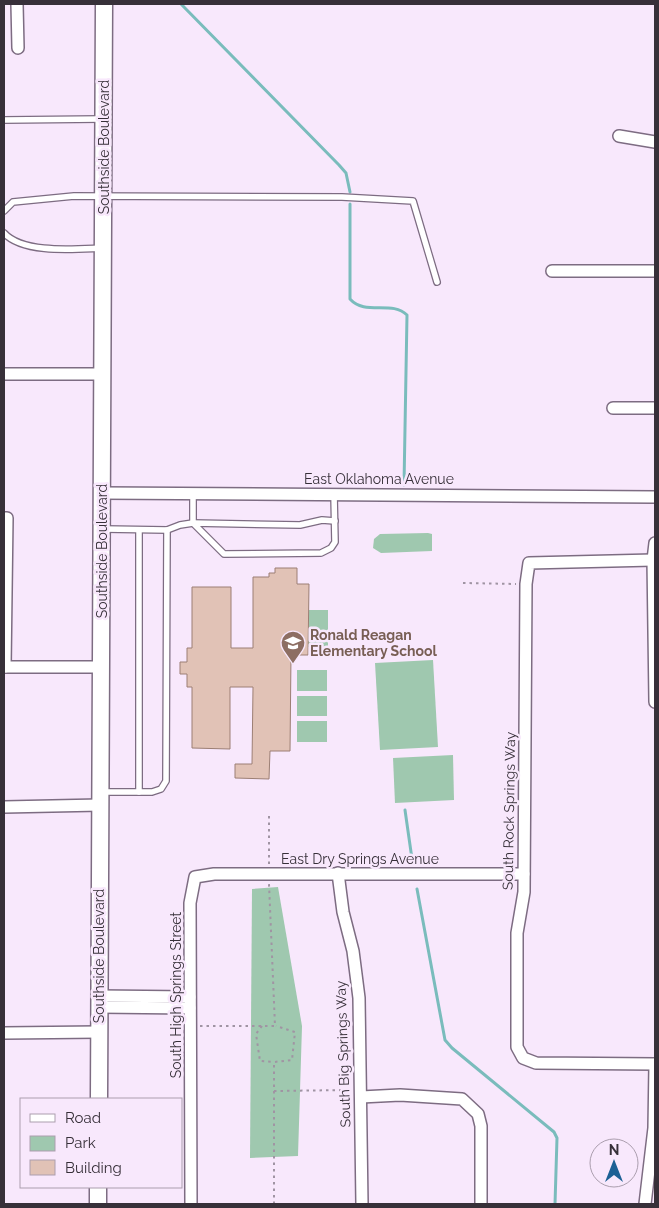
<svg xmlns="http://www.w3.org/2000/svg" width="659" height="1208" viewBox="0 0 659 1208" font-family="Raleway,sans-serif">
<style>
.green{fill:#9fc8af}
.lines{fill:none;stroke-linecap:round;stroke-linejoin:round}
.stream{stroke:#7abcbc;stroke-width:3}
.building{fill:#e1c2b6;stroke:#9c7f74}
.service-casing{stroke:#7d6c82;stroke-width:8}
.minor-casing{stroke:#7d6c82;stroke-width:14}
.secondary-casing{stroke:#7d6c82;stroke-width:19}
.path{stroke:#a094a3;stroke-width:2;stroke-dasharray:2.5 4;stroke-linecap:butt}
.service{stroke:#fff;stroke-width:5.5}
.minor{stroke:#fff;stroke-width:11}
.secondary{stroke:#fff;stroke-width:16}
.labels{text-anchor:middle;stroke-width:5;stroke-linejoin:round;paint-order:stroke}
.street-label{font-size:14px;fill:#373039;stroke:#f8e8fc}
.education-label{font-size:14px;font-weight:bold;fill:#785e54;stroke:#f8e8fc;text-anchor:start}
</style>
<rect width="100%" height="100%" fill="#f8e8fc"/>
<g class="green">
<path d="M428 533 432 534V551L381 553 373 548 374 539 380 534Z"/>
<path d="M309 610H328V647H308Z"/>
<path d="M433 660 438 747 380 750 375 663Z"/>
<rect x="297" y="670" width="30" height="21"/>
<rect x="297" y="696" width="30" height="20"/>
<rect x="297" y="721" width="30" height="21"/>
<path d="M453 755 454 800 395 803 393 758Z"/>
<path d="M278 887 302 1026 298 1156 250 1158 252 889Z"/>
</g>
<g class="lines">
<g class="stream">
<path d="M181 4 339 165 346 173 350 192"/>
<path d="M350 204V299C365 316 392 300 407 315L404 485"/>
<path d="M405 810 412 859"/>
<path d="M417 889 445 1040 452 1048 554 1132 557 1138 555 1204"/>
</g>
</g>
<path class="building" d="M275 568H297V584H309L308 655H291L290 751H270L269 779 235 778V764H252L253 687H230V749L192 748V687H187V674H180V662H187V648H192V587H231V648H253V577H269V573H275Z"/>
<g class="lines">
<defs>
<g id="service">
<path d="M4 120 101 119"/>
<path d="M4 211 13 202 74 196 342 197 413 201 437 282"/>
<path d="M4 233C23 254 75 249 102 248"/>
<path d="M193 494V523L224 554 321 553 331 548 335 542 334 494"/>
<path d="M104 529 167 530 180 525 193 523 300 525 322 520 335 521"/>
<path d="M139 530V792"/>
<path d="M102 792H152L161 789 166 781 167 530"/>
</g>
<g id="minor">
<path d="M17 4 18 48"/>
<path d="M619 136 655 142"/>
<path d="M552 271H655"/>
<path d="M4 374H102"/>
<path d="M613 408H655"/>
<path d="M102 493 655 497"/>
<path d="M4 518H7L5 667"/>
<path d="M655 543 653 560 655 702"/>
<path d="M653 560 529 563 526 584 524 892 517 933V1047L523 1058 536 1063 655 1064"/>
<path d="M4 667H101"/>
<path d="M4 807 100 805"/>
<path d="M338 873 343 912 353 951 359 998 362 1204"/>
<path d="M99 996 190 997"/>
<path d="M99 1007 190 1008"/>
<path d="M4 1033 99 1032"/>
<path d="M361 1097 400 1095 462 1099 478 1114 481 1126V1204"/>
<path d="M191 1204 190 903 195 877 214 874H524"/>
<path d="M645 1204 654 1128 655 1064"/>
</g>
<g id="secondary">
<path d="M99 1099 104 4"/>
<path d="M98 1204V1187"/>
</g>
</defs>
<use href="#service" class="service-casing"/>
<use href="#minor" class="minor-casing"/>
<use href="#secondary" class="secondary-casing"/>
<g class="path">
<path d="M463 583 516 584"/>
<path d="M269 816V864"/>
<path d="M200 1026H275L269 884"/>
<path d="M262 1026 256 1034 260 1061 274 1062"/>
<path d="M274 1091 349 1090"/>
<path d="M274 1204V1062L292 1060 295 1032 276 1026"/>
</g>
<use href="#service" class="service"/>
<use href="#minor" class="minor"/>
<use href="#secondary" class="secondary"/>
</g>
<defs>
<symbol id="school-pin" viewBox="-11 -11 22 30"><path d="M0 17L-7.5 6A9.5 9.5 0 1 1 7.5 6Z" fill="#8d6e63" stroke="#f8e8fc"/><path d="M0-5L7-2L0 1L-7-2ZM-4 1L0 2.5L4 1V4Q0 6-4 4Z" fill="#fff"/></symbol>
</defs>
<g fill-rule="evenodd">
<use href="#school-pin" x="279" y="629" width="28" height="38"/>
</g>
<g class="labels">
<g class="street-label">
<text transform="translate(104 147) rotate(-90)" y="5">Southside Boulevard</text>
<text x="379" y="484">East Oklahoma Avenue</text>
<text transform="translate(102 551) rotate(-90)" y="5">Southside Boulevard</text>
<text transform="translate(509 811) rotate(-89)" y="5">South Rock Springs Way</text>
<text x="360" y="864">East Dry Springs Avenue</text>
<text transform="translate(99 956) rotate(-90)" y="5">Southside Boulevard</text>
<text transform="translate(176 995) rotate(-90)" y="5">South High Springs Street</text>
<text transform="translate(343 1054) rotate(-92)" y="5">South Big Springs Way</text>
</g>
<g class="education-label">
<text x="310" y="640">Ronald Reagan<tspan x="310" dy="16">Elementary School</tspan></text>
</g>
</g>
<rect width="659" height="1208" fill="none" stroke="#373039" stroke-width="10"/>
<rect x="20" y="1098" width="162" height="90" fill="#f8e8fc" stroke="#ab9eae"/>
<rect x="30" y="1114" width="25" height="8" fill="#ffffff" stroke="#ab9eae"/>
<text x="65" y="1123" font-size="15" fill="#373039">Road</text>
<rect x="30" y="1136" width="25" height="15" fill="#9fc8af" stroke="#ab9eae"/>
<text x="65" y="1148" font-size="15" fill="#373039">Park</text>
<rect x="30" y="1160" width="25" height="15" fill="#e1c2b6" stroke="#ab9eae"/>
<text x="65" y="1173" font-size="15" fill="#373039">Building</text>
<g transform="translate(614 1163)"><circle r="24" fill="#f8e8fc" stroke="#ab9eae"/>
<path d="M0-4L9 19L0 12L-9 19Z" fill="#1d6095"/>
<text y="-8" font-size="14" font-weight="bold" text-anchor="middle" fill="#373039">N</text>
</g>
</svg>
